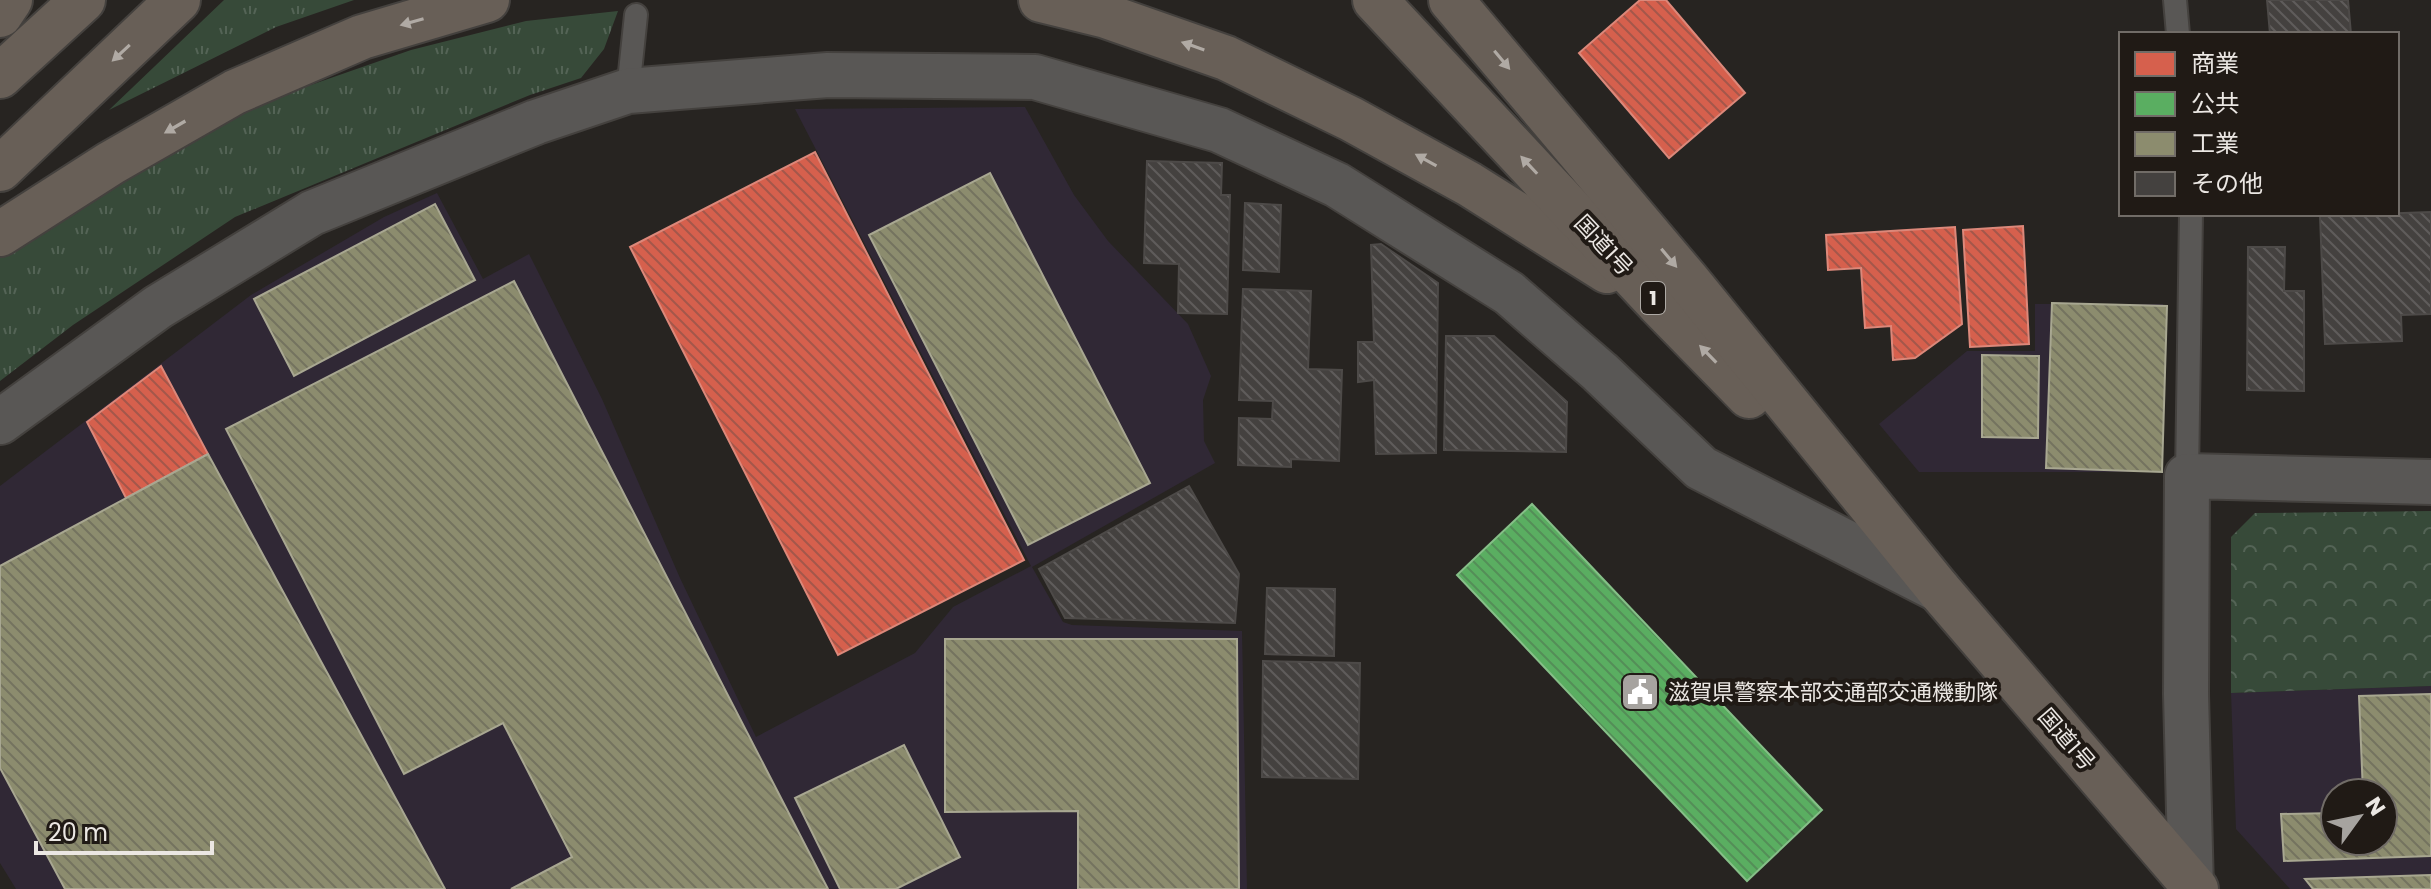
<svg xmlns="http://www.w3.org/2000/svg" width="2431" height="889" viewBox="0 0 2431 889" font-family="Poppins,'Noto Sans JP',sans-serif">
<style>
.industrial{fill:#302835;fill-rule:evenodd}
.grass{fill:url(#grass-tufts)}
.park{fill:url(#park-crowns)}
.shops{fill:url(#shops-back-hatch);stroke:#dc887a;stroke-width:2}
.public{fill:url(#public-back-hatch);stroke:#86bf88;stroke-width:2}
.industry{fill:url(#industry-back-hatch);stroke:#a8a791;stroke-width:2}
.building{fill:url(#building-back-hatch);stroke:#4d4a48;stroke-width:2}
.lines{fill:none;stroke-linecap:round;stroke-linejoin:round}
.lane-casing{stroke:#44413e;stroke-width:26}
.street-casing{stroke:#44413e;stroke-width:48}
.highway-casing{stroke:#44413e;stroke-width:48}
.lane{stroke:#595755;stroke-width:22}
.street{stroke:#595755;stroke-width:44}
.highway{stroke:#685f57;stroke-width:44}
.oneway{fill:#b0aaa4}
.labels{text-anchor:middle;stroke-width:8;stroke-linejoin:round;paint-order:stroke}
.shield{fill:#201a15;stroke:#aeaaa5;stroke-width:2}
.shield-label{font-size:20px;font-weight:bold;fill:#ebe7e3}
.street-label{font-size:22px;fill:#ebe7e3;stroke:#201a15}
.poi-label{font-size:22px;fill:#ebe7e3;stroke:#201a15;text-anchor:start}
</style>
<defs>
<pattern id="grass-tufts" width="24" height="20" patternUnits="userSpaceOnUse" patternTransform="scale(2)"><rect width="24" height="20" fill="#374a39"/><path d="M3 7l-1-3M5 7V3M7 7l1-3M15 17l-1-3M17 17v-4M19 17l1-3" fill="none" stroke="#546456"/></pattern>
<pattern id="park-crowns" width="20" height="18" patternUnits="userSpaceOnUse" patternTransform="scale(2)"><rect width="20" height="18" fill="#374a39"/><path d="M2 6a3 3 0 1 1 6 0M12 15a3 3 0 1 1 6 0" fill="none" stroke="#546456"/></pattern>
<pattern id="shops-back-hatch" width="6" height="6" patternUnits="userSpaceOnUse" patternTransform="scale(2)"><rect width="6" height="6" fill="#d6604d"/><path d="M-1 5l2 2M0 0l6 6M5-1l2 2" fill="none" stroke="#a4574a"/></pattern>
<pattern id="public-back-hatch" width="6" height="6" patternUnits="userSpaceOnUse" patternTransform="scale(2)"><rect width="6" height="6" fill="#5aae61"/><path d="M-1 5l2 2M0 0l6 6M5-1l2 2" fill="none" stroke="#548e58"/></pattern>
<pattern id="industry-back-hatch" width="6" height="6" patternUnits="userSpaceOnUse" patternTransform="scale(2)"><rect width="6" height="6" fill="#8c8c6e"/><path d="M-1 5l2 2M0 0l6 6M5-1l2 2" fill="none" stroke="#74735f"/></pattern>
<pattern id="building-back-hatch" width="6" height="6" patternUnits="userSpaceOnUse" patternTransform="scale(2)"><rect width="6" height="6" fill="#44413f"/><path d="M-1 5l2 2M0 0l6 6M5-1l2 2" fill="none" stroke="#5f5c5b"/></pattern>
</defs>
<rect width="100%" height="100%" fill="#272421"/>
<g class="industrial">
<path d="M1025 107 1074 195 1108 241 1188 324 1211 376 1203 400 1204 441 1215 463 1032 567 1063 622 1072 625 1242 631 1247 889H16L0 863V486L251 295 384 217 437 193 483 279 529 254 602 399 680 578 756 737 915 653 953 607 1031 566 795 109Z"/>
<path d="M2035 304H2163V472H1919L1879 424 1967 351H2035Z"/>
<path d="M2431 686V889H2290L2236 829 2231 693ZM2335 793H2383V841H2335Z"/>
</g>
<g class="grass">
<path d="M224 0H354L276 27 109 110Z"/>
<path d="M618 11 604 49 581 78 530 95 235 217 73 325 0 381V256L148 161 282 95 411 50 526 21Z"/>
</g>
<path class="park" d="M2431 511V686L2231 693V537L2255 513Z"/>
<g class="shops">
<path d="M1640 0H1666L1745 93 1669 158 1579 53Z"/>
<path d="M815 152 1024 560 838 655 630 247Z"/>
<path d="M2023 226 2029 344 1970 347 1963 230Z"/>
<path d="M1955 227 1962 324 1915 358 1893 360 1891 326 1865 328 1861 268 1828 270 1826 235Z"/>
<path d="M161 366 208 454 126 498 87 422Z"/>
</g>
<path class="public" d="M1532 504 1822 810 1747 881 1457 575Z"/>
<g class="industry">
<path d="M990 173 1150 483 1028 545 869 235Z"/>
<path d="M435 204 475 280 294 376 254 299Z"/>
<path d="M514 281 828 889H511L572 857 503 723 404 774 226 429Z"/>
<path d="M2052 303 2167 306 2162 472 2046 468Z"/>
<path d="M1982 355 2039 356 2038 438 1982 437Z"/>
<path d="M208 454 445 889H65L0 768V566Z"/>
<path d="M945 639H1237L1239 889H1078V811L945 812Z"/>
<path d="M2431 694V856L2284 861 2281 814 2335 813V841H2383V793H2363L2359 696Z"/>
<path d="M904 745 960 857 896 889H840L795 798Z"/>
<path d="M2431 875V889H2313L2305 879Z"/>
</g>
<g class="building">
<path d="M2267 0H2348L2351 34H2270Z"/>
<path d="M1147 161 1222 163 1221 195H1230L1227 314 1178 313 1179 264 1144 263Z"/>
<path d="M1245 203 1281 205 1279 272 1243 270Z"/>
<path d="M2431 212V314L2401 315 2402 341 2325 344 2320 216Z"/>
<path d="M1381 244 1438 283 1436 453 1376 454 1374 380 1358 382V342H1374L1371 245Z"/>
<path d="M2248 247H2285L2284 291H2304V391L2247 390Z"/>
<path d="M1243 289 1311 291 1308 369 1342 370 1339 461 1291 459V467L1238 465 1239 418 1272 419 1273 401 1239 400Z"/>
<path d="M1446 336H1494L1567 402 1566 452 1444 450Z"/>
<path d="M1189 486 1239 574 1235 623 1065 618 1039 569Z"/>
<path d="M1267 588 1335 589 1334 656 1265 654Z"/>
<path d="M1263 661 1360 663 1358 779 1262 777Z"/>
</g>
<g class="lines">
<defs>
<g id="lane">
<path d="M2175 0 2178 34"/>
<path d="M628 91 636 15"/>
<path d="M2187 476 2191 214"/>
</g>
<g id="street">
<path d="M0 422 158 307 312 213 536 122 628 91 828 75 1035 77 1219 130 1337 185 1509 293 1600 372 1701 468 1939 590"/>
<path d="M2191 889 2186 694 2187 476 2431 482"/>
</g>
<g id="highway">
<path d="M1041 0 1106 16 1226 58 1351 119 1469 184 1607 271"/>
<path d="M1375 0 1659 304 1749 396"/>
<path d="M1451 0 1688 281 1939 590 2196 889"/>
<path d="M0 15 10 0"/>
<path d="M0 76 83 0"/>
<path d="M0 169 178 0"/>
<path d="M0 234 111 163 235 92 362 37 487 0"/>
</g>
</defs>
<use href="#lane" class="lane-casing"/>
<use href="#street" class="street-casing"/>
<use href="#highway" class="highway-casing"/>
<use href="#lane" class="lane"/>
<use href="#street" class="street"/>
<use href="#highway" class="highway"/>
</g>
<defs><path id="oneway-solid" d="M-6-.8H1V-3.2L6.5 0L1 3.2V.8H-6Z" transform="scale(2)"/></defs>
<g class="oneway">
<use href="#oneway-solid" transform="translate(412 22) rotate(164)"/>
<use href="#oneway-solid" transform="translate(1193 46) rotate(-161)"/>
<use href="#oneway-solid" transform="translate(121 53) rotate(137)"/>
<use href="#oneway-solid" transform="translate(1502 60) rotate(50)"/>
<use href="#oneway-solid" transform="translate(175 127) rotate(150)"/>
<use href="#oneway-solid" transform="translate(1426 160) rotate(-151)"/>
<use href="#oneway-solid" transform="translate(1529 165) rotate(-133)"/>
<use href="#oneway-solid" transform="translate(1669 258) rotate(50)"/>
<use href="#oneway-solid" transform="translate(1708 354) rotate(-134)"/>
</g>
<defs>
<symbol id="civic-square" viewBox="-11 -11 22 22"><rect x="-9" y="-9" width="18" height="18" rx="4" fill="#a6a39f" stroke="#201a15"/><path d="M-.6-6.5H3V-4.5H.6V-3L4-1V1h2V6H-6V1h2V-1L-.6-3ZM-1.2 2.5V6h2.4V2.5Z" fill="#fff"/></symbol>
</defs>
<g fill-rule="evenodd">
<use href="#civic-square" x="1618" y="670" width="44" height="44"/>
</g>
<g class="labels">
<rect class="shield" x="1641" y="282" width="24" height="32" rx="6"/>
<g class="shield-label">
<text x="1653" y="305">1</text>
</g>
<g class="street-label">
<text transform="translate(1604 245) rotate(47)" y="8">国道1号</text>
<text transform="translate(2067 739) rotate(49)" y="8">国道1号</text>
</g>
<g class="poi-label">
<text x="1668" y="700">滋賀県警察本部交通部交通機動隊</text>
</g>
</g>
<rect x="2119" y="32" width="280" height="184" fill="#201a15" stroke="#716c67" stroke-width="2"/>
<rect x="2135" y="52" width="40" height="24" fill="#d6604d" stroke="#716c67" stroke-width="2"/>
<text x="2191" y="72" font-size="24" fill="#ebe7e3">商業</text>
<rect x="2135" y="92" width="40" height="24" fill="#5aae61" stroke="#716c67" stroke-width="2"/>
<text x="2191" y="112" font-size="24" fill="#ebe7e3">公共</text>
<rect x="2135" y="132" width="40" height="24" fill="#8c8c6e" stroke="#716c67" stroke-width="2"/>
<text x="2191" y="152" font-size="24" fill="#ebe7e3">工業</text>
<rect x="2135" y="172" width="40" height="24" fill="#44413f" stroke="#716c67" stroke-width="2"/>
<text x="2191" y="192" font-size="24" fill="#ebe7e3">その他</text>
<g transform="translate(2359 817) rotate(57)"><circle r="38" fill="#201a15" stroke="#716c67" stroke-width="2"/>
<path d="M0-6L14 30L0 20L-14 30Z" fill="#a6a39f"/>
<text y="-12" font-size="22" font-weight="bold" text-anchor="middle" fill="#ebe7e3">N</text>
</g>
<path d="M36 841v12h176v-12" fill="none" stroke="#ebe7e3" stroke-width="4"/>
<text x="48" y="841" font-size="24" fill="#ebe7e3" stroke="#201a15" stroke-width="6" paint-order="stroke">20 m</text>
</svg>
